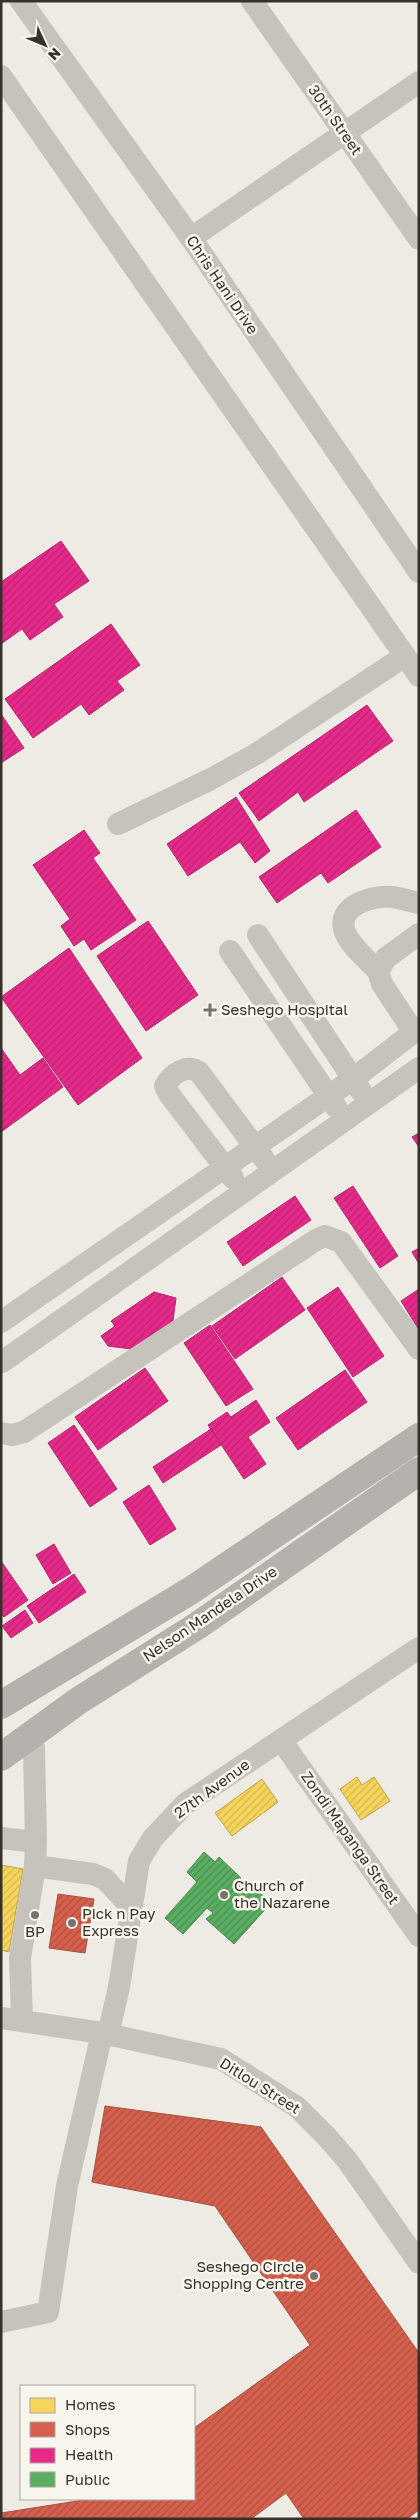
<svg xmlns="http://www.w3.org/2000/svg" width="420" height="2520" viewBox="0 0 420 2520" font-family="'Golos Text',sans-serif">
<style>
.homes{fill:url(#homes-hatch);stroke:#bda44d}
.shops{fill:url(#shops-hatch);stroke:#a65243}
.health{fill:url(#health-hatch);stroke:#b22b6e}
.public{fill:url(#public-hatch);stroke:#508851}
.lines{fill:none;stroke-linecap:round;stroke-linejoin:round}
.minor{stroke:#c6c3bd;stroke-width:22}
.major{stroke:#b5b1ac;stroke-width:28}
.poi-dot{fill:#77726c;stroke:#f8f5ec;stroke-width:2}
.labels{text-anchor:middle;stroke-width:5;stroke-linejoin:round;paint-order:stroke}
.street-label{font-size:15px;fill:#37312b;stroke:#f8f5ec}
.poi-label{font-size:15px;fill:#37312b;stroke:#f8f5ec;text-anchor:start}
</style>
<defs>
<pattern id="homes-hatch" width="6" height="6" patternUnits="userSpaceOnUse" patternTransform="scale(1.25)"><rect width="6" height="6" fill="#f6d55c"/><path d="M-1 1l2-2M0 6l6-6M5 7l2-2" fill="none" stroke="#d4b750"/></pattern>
<pattern id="shops-hatch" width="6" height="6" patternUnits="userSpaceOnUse" patternTransform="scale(1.25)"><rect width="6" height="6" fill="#d6604d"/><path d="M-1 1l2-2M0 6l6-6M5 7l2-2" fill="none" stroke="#ae5040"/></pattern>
<pattern id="health-hatch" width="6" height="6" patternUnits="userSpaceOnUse" patternTransform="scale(1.25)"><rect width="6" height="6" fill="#e7298a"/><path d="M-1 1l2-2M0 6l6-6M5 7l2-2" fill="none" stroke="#bc2471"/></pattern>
<pattern id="public-hatch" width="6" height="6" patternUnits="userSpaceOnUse" patternTransform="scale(1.25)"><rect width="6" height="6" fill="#5aae61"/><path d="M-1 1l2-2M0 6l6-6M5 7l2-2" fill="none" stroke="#4b8e50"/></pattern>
</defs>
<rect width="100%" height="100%" fill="#edebe4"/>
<g class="homes">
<path d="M357 1777 362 1785 374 1777 390 1801 361 1820 340 1789Z"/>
<path d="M262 1779 278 1802 232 1836 215 1813Z"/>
<path d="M1 1865 23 1869 9 1952 1 1950Z"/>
</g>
<g class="shops">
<path d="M58 1894 94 1899 85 1953 49 1948Z"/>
<path d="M105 2106 261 2127 419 2353V2510L407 2519H304L286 2493 251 2519H1V2513L90 2499H194V2428L310 2345 215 2206 92 2182Z"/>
</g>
<g class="health">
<path d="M61 541 89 581 54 604 63 617 30 640 22 629 1 644V582Z"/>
<path d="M111 624 140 665 117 681 124 690 89 715 81 704 33 738 5 699Z"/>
<path d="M367 705 393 741 304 802 298 792 259 821 239 793Z"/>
<path d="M1 714 24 748 1 763Z"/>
<path d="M236 797 270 851 255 863 240 842 188 876 167 844Z"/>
<path d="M356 810 381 847 328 883 321 873 277 903 259 877Z"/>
<path d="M84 830 100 853 93 858 136 920 91 950 84 939 74 946 61 926 70 919 33 865Z"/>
<path d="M148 921 198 995 146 1031 97 956Z"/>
<path d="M69 948 142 1058 78 1105 1 997Z"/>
<path d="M1 1048 20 1075 43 1058 63 1087 1 1132Z"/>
<path d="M419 1133V1147L412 1137Z"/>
<path d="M353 1186 398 1256 380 1268 334 1198Z"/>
<path d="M295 1196 311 1220 243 1266 227 1242Z"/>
<path d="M419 1248V1264L412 1252Z"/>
<path d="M282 1277 305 1310 235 1359 212 1326Z"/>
<path d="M338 1287 384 1356 353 1377 307 1308Z"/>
<path d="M419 1289V1330L401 1301Z"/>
<path d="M154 1292 176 1298 173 1321 131 1349 108 1346 101 1336 115 1326 111 1321Z"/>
<path d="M210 1325 253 1389 226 1406 184 1343Z"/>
<path d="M145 1368 168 1401 98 1450 75 1417Z"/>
<path d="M345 1370 367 1402 298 1450 276 1418Z"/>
<path d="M256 1400 270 1422 248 1437 266 1464 244 1479 208 1425 227 1412 231 1417Z"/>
<path d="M74 1425 117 1489 90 1507 48 1443Z"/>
<path d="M211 1429 221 1445 163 1483 153 1467Z"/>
<path d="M149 1485 176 1529 150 1545 123 1502Z"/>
<path d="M54 1544 71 1573 53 1584 36 1555Z"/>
<path d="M1 1561 28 1600 4 1617 1 1614Z"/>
<path d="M74 1574 86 1592 39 1623 27 1606Z"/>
<path d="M25 1610 33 1623 11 1638 2 1626Z"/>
</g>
<path class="public" d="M204 1852 215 1862 219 1857 241 1878 238 1882 244 1888 249 1883 271 1903 234 1944 206 1919 213 1913 207 1908 183 1934 165 1918 197 1882 187 1872Z"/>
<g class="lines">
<g class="minor">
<path d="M21 1 191 238 419 572"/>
<path d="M252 1 419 239"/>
<path d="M1 76 419 676"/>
<path d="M191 238 419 82"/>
<path d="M118 824 211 779 256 754 405 656"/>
<path d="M258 935 361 1091"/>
<path d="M230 951 336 1107"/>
<path d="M378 971C368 960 351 947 345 932 335 906 372 895 392 897 401 898 410 901 419 903"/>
<path d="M413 1031 382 984 378 971 386 958 419 934"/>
<path d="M233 1178 169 1094 165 1086C172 1073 187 1064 199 1072L264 1159"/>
<path d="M1 1322 353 1079 419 1028"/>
<path d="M2 1362 419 1068"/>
<path d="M1 1433 12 1435 24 1432 316 1240 325 1236 341 1242 419 1349"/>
<path d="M281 1740 419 1936"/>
<path d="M1 1838 36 1842"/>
<path d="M35 1866 93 1874 105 1879 131 1907"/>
<path d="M1 2018 102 2033 221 2059 297 2107 327 2137 347 2160 419 2263"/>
<path d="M22 2021 20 1958 35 1866 36 1842 34 1748 31 1735"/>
<path d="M108 2035 119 1987 139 1861 153 1838 185 1804 419 1648"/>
<path d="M1 2322 48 2312 67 2186 102 2033"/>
</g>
<g class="major">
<path d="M1 1705 190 1591 419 1437"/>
<path d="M1 1757 78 1701 197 1626 419 1471"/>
</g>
</g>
<g class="poi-dot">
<path d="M207.5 1002.5h5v5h5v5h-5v5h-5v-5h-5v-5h5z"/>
<circle cx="224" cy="1895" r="5"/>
<circle cx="35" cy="1915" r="5"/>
<circle cx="72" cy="1923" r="5"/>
<circle cx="314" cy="2276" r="5"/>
</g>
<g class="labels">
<g class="street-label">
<text transform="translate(335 120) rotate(55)" y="5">30th Street</text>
<text transform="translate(222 285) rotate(56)" y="5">Chris Hani Drive</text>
<text transform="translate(210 1614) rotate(-34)" y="5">Nelson Mandela Drive</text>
<text transform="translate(212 1789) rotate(-36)" y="5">27th Avenue</text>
<text transform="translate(350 1838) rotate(55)" y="5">Zondi Mapanga Street</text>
<text transform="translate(260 2086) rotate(32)" y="5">Ditlou Street</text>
</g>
<g class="poi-label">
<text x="221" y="1015">Seshego Hospital</text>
<text x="234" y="1891">Church of<tspan x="234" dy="17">the Nazarene</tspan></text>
<text x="82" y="1919">Pick n Pay<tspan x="82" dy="17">Express</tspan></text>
<text x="35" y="1937" text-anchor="middle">BP</text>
<text x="304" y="2272" text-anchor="end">Seshego Circle<tspan x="304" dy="17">Shopping Centre</tspan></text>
</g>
</g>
<rect width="420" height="2520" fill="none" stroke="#37312b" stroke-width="5"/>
<rect x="20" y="2385" width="175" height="115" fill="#f8f5ec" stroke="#aba79f"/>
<rect x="30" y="2398" width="25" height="15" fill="#f6d55c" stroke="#aba79f"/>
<text x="65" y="2410" font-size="15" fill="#37312b">Homes</text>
<rect x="30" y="2422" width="25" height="15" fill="#d6604d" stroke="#aba79f"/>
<text x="65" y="2435" font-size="15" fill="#37312b">Shops</text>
<rect x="30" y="2448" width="25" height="15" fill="#e7298a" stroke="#aba79f"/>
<text x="65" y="2460" font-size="15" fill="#37312b">Health</text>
<rect x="30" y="2472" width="25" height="15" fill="#5aae61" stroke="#aba79f"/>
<text x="65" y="2485" font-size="15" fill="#37312b">Public</text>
<g transform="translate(45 45) rotate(134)" stroke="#f8f5ec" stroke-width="4" paint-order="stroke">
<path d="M0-4L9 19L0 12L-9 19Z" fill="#37312b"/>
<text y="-8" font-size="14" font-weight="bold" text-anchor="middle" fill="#37312b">N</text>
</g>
</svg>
